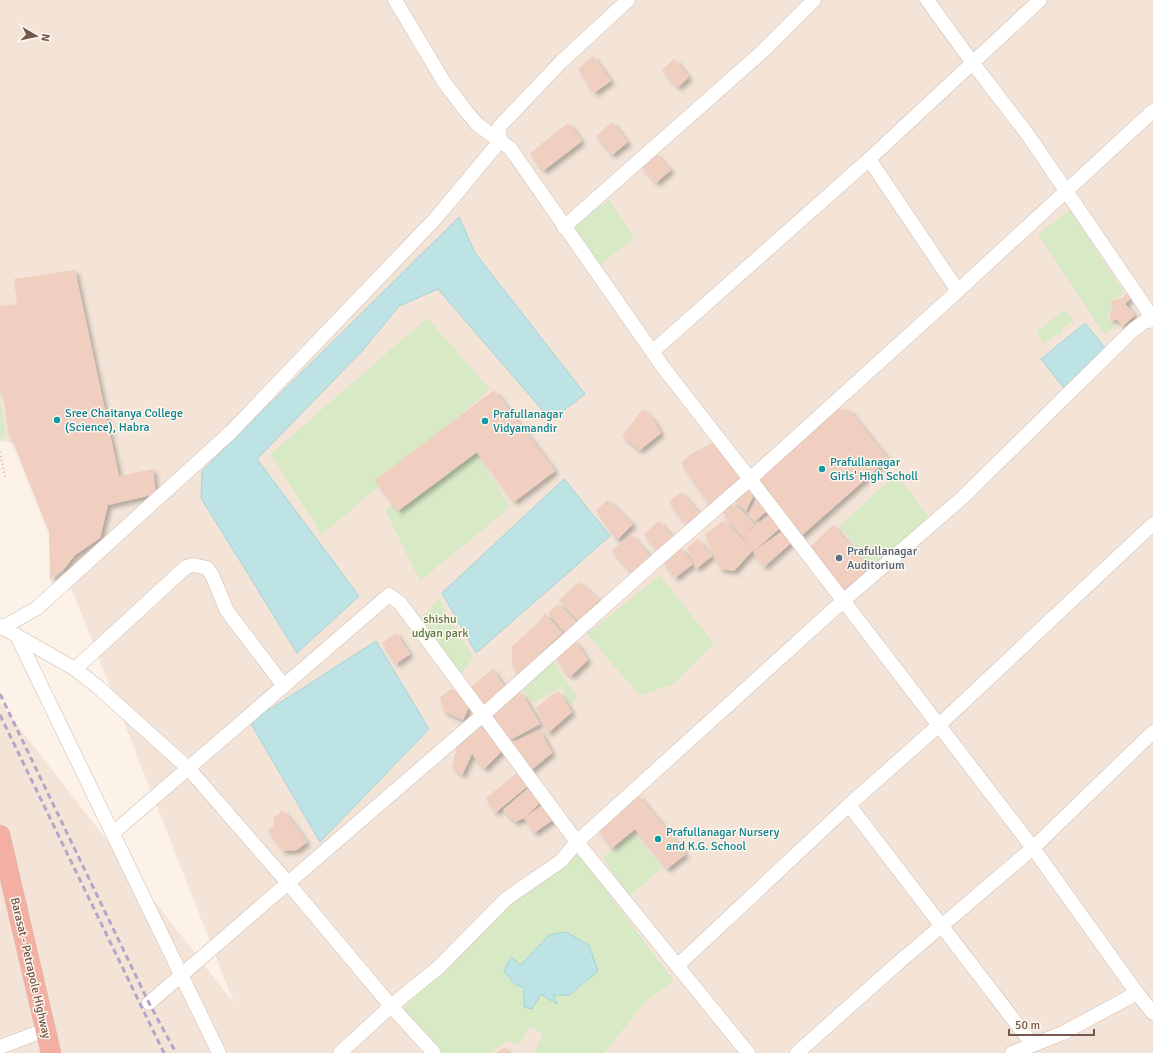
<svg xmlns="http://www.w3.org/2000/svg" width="1153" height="1053" viewBox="0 0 1153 1053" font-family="Signika,sans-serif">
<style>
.residential{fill:#f3e4d7}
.green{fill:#d8e9c6}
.water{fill:#bde3e5;stroke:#a3d3d7}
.building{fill:#f0cfc0;filter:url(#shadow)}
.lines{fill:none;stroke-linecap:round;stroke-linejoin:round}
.minor-casing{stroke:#d0bbb0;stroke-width:15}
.highway-casing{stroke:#d8d0cd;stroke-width:21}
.path{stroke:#d6b2a3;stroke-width:2;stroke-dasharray:1 3;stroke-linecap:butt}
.minor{stroke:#fff;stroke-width:14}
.highway{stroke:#f3afa1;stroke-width:20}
.rail{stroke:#b4a6c6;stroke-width:3;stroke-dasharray:6 4;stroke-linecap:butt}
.culture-dot{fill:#0f9aa8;stroke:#fef7ee;stroke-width:1.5}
.service-dot{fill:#5c6f8a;stroke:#fef7ee;stroke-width:1.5}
.labels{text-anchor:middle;stroke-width:3;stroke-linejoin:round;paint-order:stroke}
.culture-label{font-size:12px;fill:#0d838f;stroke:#fef7ee;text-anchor:start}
.service-label{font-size:12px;fill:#4e5e75;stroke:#fef7ee;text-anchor:start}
.park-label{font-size:12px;fill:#597a44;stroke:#fef7ee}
.street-label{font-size:12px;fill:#75574c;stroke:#fef7ee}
</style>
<defs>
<filter id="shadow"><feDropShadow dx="3.5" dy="3.5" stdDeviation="2" flood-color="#0004"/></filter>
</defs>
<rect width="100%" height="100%" fill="#fcf2e8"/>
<path class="residential" d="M0 0H1153V1053H0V703L234 1003 14 442 0 441Z"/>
<g class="green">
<path d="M609 200 634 238 597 267 570 227Z"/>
<path d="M1070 210 1124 293 1109 304 1113 309 1107 315 1114 327 1104 334 1038 234Z"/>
<path d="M1065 310 1073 321 1062 329 1061 334 1052 337 1044 344 1036 332Z"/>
<path d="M427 318 490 389 322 535 271 454Z"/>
<path d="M0 401 6 436 0 441Z"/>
<path d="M476 453 510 507 420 581 385 510Z"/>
<path d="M895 475 901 480 930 519 873 569 840 526Z"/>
<path d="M660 575 714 644 675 683 640 696 587 634Z"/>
<path d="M439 599 473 658 458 680 421 618Z"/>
<path d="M552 660 577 697 570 704 561 687 534 703 520 686Z"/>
<path d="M634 834 662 868 628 897 603 857Z"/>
<path d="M576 851 674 981 646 1001 604 1053H534L543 1034 530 1026 520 1044 507 1041 493 1050 492 1053H429L396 1016 509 905Z"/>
</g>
<g class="water">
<path d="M459 217 475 253 585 394 551 420 438 289 399 306 362 351 257 459 359 596 297 653 201 498 202 471Z"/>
<path d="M1085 323 1108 352 1064 388 1041 359Z"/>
<path d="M564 479 610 536 476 653 442 593Z"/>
<path d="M376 641 429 729 320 842 250 722Z"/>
<path d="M566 932 589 945 598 971 569 995H553L557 1004 541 994 532 1009 524 1007V988L515 984 504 971 511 957 521 965 549 935Z"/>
</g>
<g class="building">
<path d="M593 56 611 81 594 93 578 69Z"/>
<path d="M674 59 689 77 678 87 662 70Z"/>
<path d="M612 122 628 142 612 155 596 136Z"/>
<path d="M568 123 582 141 543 171 530 153Z"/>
<path d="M655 153 671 170 656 183 641 166Z"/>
<path d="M75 270 119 476 153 469 156 494 108 505 100 538 75 555 64 569 50 580 49 532 13 442 9 437 3 393H0V306L17 304 14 279Z"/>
<path d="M1127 293 1130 299 1125 304 1135 315 1123 326 1116 319 1111 321 1109 315 1113 309 1110 302 1122 298Z"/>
<path d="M494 390 555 471 514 502 477 452 398 511 375 480Z"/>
<path d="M835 408 849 410 888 459 800 537 757 479Z"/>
<path d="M643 409 654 421 661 433 640 450 622 436Z"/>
<path d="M716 441 743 478 711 506 681 463 691 454Z"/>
<path d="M748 489 753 496 746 511 732 500Z"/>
<path d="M681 492 701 516 688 526 669 502Z"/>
<path d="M758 497 768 510 755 521 749 513Z"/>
<path d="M608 500 633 524 617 540 596 510Z"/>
<path d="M731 504 741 510 754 525 744 534 771 514 781 527 753 552V550L734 571 720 569 705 534 723 521 753 550 722 512Z"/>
<path d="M659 521 673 538 658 551 644 534Z"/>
<path d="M833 525 869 568 844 591 810 547Z"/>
<path d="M783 531 793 541 764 567 753 552Z"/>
<path d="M631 535 651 557 633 573 612 551Z"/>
<path d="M697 539 712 556 696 569 687 548Z"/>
<path d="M681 548 693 564 675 578 663 561Z"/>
<path d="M579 582 599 600 579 621 559 600Z"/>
<path d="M558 604 576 622 566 633 548 613Z"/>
<path d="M545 613 562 633 519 674 512 664V646L537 624Z"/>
<path d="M396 633 410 654 396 664 382 643Z"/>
<path d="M575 641 588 660 571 676 562 668 555 656Z"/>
<path d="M493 669 505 688 483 707 469 688Z"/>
<path d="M451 689 458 691 469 707 463 720 444 711 440 697Z"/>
<path d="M515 691 523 695 540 724 512 739 503 734 490 715Z"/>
<path d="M559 692 572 712 548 733 536 708 553 694Z"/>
<path d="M485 722 504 749 484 769 472 754 462 775 452 767 458 742Z"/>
<path d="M540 730 552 753 529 772 512 743Z"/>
<path d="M519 771 529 785 495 813 486 798Z"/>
<path d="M531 786 542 801 524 818 544 804 554 819 534 833 524 818 515 822 503 810Z"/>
<path d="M639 796 686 854 667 869 635 829 612 848 598 830Z"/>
<path d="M283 810 307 842 297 850 283 851 268 831 273 827 274 817Z"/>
<path d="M505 1047 508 1053H496Z"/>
</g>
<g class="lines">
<defs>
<g id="minor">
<path d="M927 0 972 62 1028 135 1146 308 1151 319 1153 317"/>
<path d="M1153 111 938 309 750 479 1033 848 1137 993 1153 1013"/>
<path d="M869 159 958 291"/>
<path d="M564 227 762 52 814 0"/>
<path d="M652 352 865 163 1040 0"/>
<path d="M0 626 75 669 98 687 189 769 288 883 484 714 659 558 750 479 663 367 510 148 478 125 466 111 444 82 395 0"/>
<path d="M2 628 37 608 231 432 436 218 500 141 499 127 561 62 628 0"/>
<path d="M17 636 219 1053"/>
<path d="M75 669 186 567 193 565 207 568 212 575 227 611 284 686"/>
<path d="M849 805 1033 1045"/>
<path d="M113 833 389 595 400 603 577 842 748 1053"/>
<path d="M677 966 849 805 939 725 1153 524"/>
<path d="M149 1003 288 883 391 1006 434 1053"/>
<path d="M0 1047 45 1030"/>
<path d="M340 1053 391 1006 439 967 506 899 561 861 577 842 843 601 962 498 1133 330 1144 322 1153 320"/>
<path d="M797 1053 898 963 1033 848 1153 732"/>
<path d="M1012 1053 1063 1033 1137 993"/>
</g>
<path id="highway" d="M0 835 51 1053"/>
</defs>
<use href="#minor" class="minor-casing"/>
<use href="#highway" class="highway-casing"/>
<path class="path" d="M0 452 5 477"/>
<use href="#minor" class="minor"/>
<use href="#highway" class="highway"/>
<g class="rail">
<path d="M0 694 149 1003 176 1053"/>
<path d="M0 715 164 1053"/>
</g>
</g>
<g class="culture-dot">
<circle cx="57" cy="420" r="4"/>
<circle cx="485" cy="421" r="4"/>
<circle cx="822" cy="469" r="4"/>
<circle cx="658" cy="839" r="4"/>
</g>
<circle class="service-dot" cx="839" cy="558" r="4"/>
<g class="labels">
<g class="culture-label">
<text x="65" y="417">Sree Chaitanya College<tspan x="65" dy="14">(Science), Habra</tspan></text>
<text x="493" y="418">Prafullanagar<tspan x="493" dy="14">Vidyamandir</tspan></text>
<text x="830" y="466">Prafullanagar<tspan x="830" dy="14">Girls' High Scholl</tspan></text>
<text x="666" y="836">Prafullanagar Nursery<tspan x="666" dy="14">and K.G. School</tspan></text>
</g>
<g class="service-label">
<text x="847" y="555">Prafullanagar<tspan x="847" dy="14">Auditorium</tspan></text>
</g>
<g class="park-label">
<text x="440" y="623">shishu<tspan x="440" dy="14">udyan park</tspan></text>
</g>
<g class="street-label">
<text transform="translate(31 968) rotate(77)" y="4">Barasat - Petrapole Highway</text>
</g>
</g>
<g transform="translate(36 36) rotate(99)" stroke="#fef7ee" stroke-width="3" paint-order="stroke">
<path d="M0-3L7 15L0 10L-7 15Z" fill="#75574c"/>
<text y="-6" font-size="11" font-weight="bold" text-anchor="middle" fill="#75574c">N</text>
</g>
<path d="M1009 1029v6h85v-6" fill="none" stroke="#75574c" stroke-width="2"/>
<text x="1015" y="1029" font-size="12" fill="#75574c" stroke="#fef7ee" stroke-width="3" paint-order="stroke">50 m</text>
</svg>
